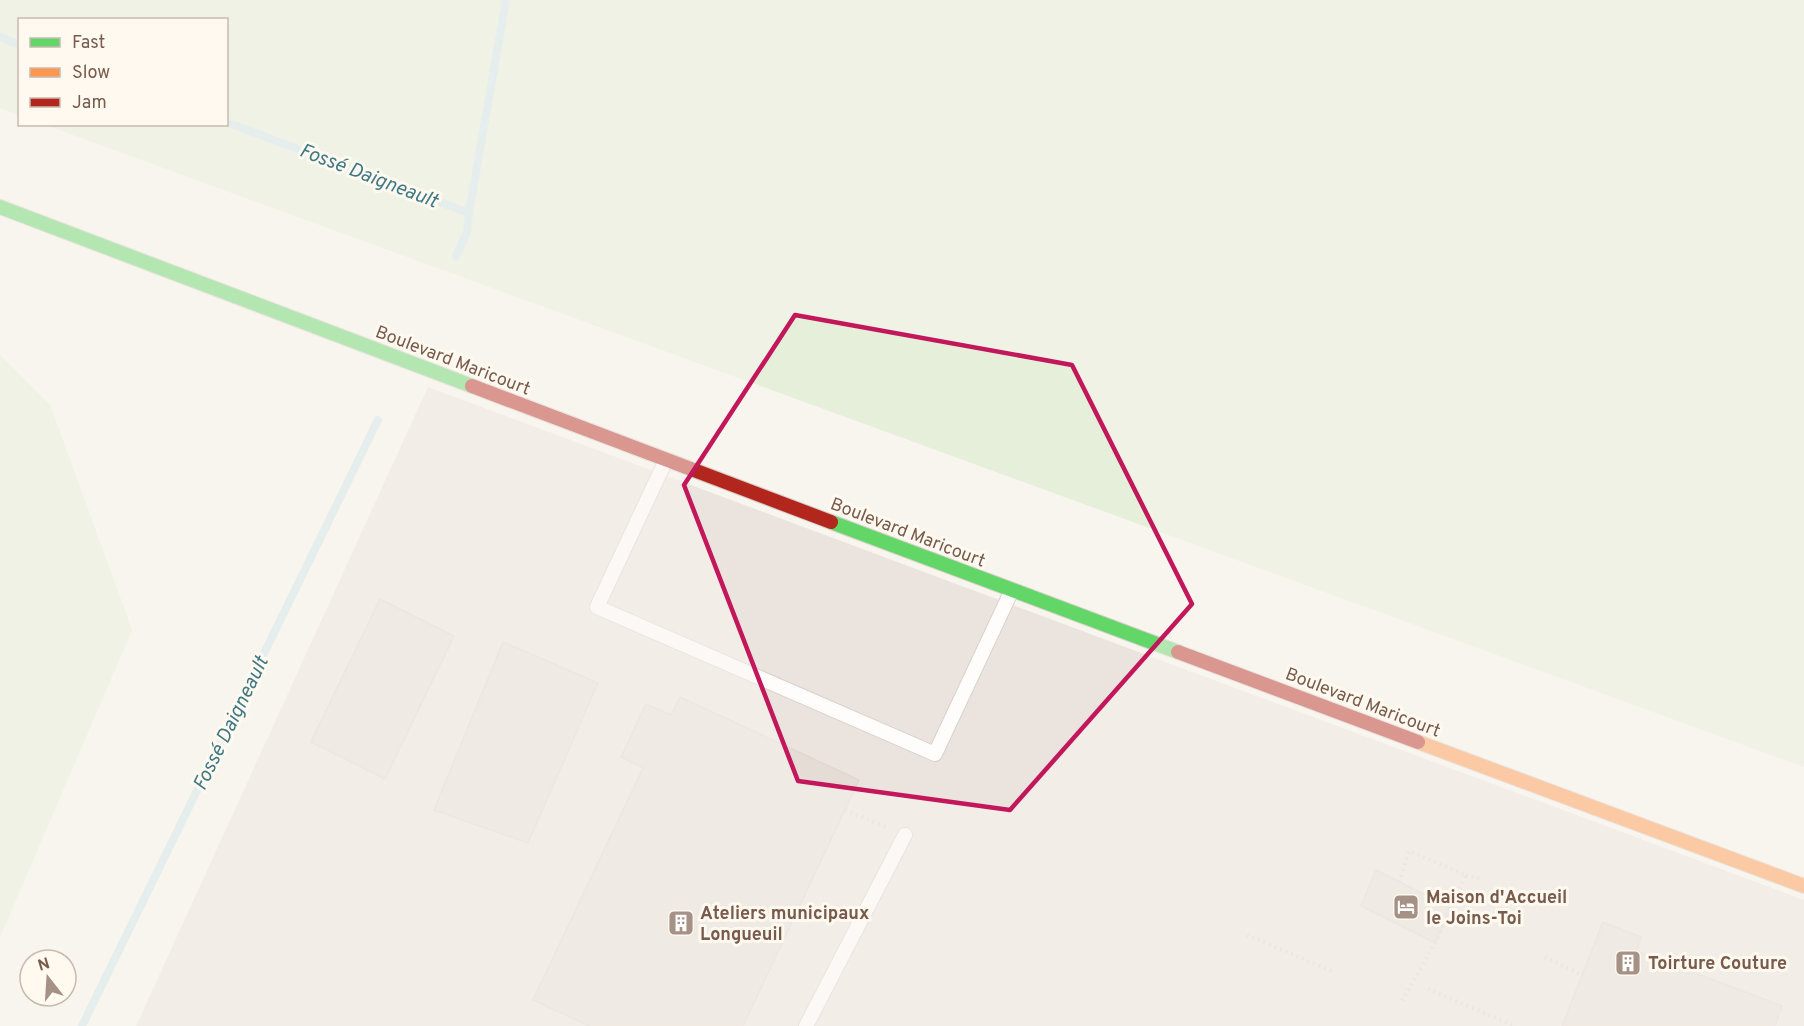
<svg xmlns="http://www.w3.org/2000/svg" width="1804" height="1026" viewBox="0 0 1804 1026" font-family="Overpass,sans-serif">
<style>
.industrial{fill:#ebe4de}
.green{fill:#e5efd9}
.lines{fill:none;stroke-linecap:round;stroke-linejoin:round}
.stream{stroke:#cee7ea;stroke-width:8}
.building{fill:#e5ddd5;stroke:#e1d7d0;stroke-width:1.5}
.lane-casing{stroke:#d7d1cc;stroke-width:16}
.fast-casing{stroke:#d8d0ca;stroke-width:16}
.slow-casing{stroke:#d8d0ca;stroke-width:16}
.jam-casing{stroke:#d8d0ca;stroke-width:16}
.path{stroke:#dbd4cf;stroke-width:4;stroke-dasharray:1.5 4.5;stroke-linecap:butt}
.lane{stroke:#fefdfc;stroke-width:14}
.fast{stroke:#63d668;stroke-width:14}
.slow{stroke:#ff974d;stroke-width:14}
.jam{stroke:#b3261e;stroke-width:14}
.marked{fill:none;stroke:#c2185b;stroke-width:4.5;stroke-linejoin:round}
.labels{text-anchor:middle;stroke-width:6;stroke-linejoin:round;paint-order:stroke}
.street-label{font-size:18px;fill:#785b4c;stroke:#fff9f0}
.poi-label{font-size:18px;font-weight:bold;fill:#785b4c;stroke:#fff9f0;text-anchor:start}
.water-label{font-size:20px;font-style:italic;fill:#417a85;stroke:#fff9f0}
</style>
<rect width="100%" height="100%" fill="#f8f4ee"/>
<path class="industrial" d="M428 387 1804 900V1026H136Z"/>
<g class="green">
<path d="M0 0H1804V767L46 125 226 124V20H20L19 115 0 108Z"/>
<path d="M0 355 50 405 132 630 0 937Z"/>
</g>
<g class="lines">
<g class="stream">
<path d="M0 37 20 45"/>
<path d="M226 122 469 213 467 232 456 256"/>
<path d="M469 213 506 0"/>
<path d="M82 1026 378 420"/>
</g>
</g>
<g class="building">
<path d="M380 599 454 636 385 779 311 742Z"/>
<path d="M503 642 598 683 528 843 434 810Z"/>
<path d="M680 697 859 780 743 1026H589L533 1000 643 768 621 757 646 704 671 715Z"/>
<path d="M1376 870 1451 908 1435 943 1361 906Z"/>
<path d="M1603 922 1641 937 1637 951 1782 1006 1775 1026H1562Z"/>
</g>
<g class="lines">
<defs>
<g id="lane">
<path d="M666 460 597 607 935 754 1012 590"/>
<path d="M806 1026 905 835"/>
</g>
<g id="fast">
<path d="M0 207 472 386"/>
<path d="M831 522 1178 652"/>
</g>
<path id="slow" d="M1418 742 1804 886"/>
<g id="jam">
<path d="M472 386 831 522"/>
<path d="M1178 652 1418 742"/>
</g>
</defs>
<use href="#lane" class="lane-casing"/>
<use href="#fast" class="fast-casing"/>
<use href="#slow" class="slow-casing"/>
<use href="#jam" class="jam-casing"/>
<g class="path">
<path d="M845 810 886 827"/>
<path d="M1466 875 1483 879"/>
<path d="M1399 882 1409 851 1466 875 1435 943 1400 1004"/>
<path d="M1247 935 1334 972"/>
<path d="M1545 957 1582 975"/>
<path d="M1428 989 1515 1026"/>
</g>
<use href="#lane" class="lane"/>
<use href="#fast" class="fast"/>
<use href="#slow" class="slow"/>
<use href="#jam" class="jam"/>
</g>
<path d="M0 0H1804V1026H0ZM795 315 1072 365 1192 604 1010 810 798 781 684 485Z" fill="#f8f4ee" fill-opacity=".55" fill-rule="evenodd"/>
<path class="marked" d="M795 315 1072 365 1192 604 1010 810 798 781 684 485Z"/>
<defs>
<symbol id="hotel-square" viewBox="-11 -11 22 22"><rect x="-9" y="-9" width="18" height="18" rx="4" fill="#a59185" stroke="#fff9f0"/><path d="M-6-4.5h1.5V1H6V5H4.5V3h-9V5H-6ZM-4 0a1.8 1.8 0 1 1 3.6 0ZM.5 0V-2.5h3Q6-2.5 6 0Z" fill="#fff"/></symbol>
<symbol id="building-square" viewBox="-11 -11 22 22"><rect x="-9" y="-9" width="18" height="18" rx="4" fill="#a59185" stroke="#fff9f0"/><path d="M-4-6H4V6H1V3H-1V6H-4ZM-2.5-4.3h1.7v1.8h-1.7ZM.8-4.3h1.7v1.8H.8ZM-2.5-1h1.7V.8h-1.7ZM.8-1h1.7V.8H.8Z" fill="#fff"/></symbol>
</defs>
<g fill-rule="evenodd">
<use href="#hotel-square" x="1391" y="892" width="30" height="30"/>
<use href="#building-square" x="666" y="908" width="30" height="30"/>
<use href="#building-square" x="1613" y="948" width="30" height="30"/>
</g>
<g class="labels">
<g class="street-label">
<text transform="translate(453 360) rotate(21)" y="6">Boulevard Maricourt</text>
<text transform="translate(908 532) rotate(21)" y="6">Boulevard Maricourt</text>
<text transform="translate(1363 702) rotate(21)" y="6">Boulevard Maricourt</text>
</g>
<g class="poi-label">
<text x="1426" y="903">Maison d'Accueil<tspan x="1426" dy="21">le Joins-Toi</tspan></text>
<text x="700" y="919">Ateliers municipaux<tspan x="700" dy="21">Longueuil</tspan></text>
<text x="1648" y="969">Toirture Couture</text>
</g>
<g class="water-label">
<text transform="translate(369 175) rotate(21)" y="7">Fossé Daigneault</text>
<text transform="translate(230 723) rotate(-64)" y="7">Fossé Daigneault</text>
</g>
</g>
<rect x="18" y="18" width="210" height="108" fill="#fff9f0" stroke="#c9baae" stroke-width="1.5"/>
<rect x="30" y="38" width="30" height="9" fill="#63d668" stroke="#c9baae" stroke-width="1.5"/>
<text x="72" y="48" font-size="18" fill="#785b4c">Fast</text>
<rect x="30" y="68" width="30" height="9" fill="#ff974d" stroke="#c9baae" stroke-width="1.5"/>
<text x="72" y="78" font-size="18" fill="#785b4c">Slow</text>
<rect x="30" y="98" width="30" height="9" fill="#b3261e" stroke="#c9baae" stroke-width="1.5"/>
<text x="72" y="108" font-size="18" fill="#785b4c">Jam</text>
<g transform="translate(48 978) rotate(343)"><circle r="28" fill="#fff9f0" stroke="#c9baae" stroke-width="1.5"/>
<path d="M0-4.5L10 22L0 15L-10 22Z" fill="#a59185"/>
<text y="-9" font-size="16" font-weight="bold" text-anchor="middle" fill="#785b4c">N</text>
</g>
</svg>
